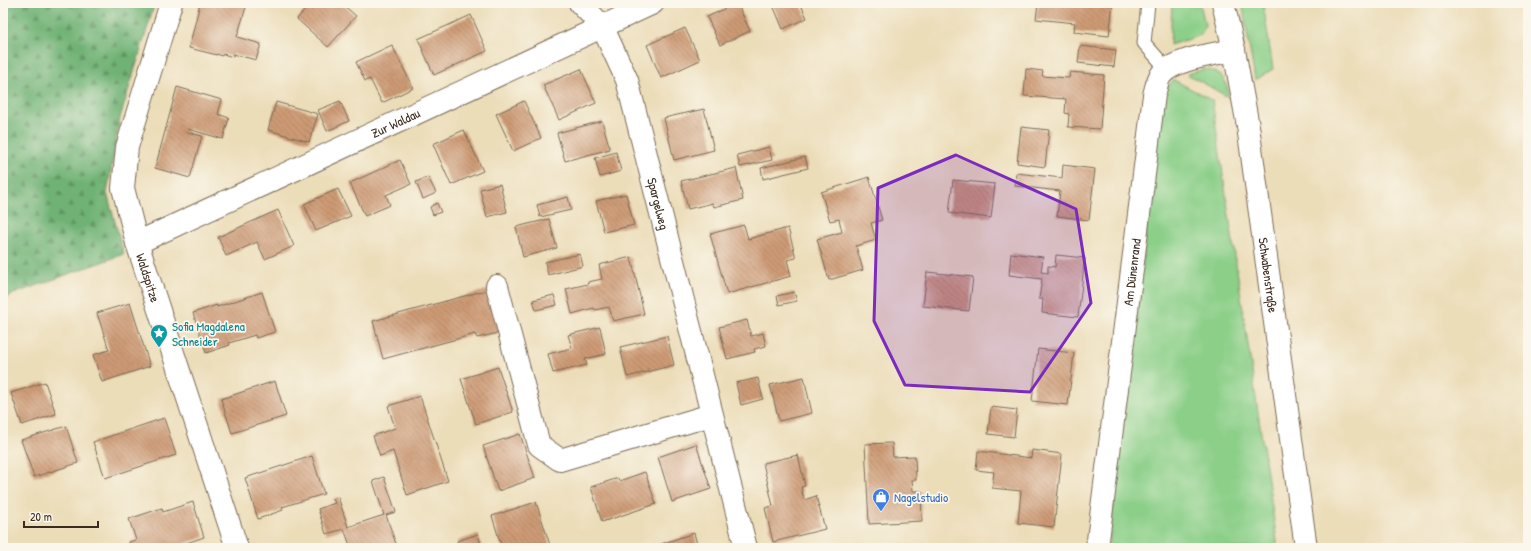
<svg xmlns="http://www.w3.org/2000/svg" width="1531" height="551" viewBox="0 0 1531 551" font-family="'Patrick Hand',sans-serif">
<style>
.green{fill:#8bcf88;stroke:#637c53}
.forest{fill:url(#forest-firs);stroke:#566e49}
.building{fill:url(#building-back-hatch)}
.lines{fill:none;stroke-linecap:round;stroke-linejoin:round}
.lane-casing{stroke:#796954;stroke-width:15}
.street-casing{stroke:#796954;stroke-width:24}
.secondary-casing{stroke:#796954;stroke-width:24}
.lane{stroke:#fff;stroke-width:13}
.street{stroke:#fff;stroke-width:22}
.secondary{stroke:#fff;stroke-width:22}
.marked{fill:#7b2cbf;fill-opacity:0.2;stroke:#7b2cbf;stroke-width:3;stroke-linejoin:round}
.labels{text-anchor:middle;stroke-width:3.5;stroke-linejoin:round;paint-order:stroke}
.street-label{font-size:13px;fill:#3b2a1e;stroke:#fbf7ec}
.culture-label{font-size:13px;fill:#0d838f;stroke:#fbf7ec;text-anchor:start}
.shop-label{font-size:13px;fill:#366cbe;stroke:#fbf7ec;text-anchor:start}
</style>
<defs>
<pattern id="forest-firs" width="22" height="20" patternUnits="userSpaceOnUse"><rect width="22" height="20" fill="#70b274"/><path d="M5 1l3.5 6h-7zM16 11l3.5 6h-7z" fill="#5d915f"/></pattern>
<pattern id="building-back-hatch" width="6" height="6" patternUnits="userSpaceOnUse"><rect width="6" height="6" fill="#cd9a75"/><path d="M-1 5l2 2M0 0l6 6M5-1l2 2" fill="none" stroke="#a87e5f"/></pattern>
</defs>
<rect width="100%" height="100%" fill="#fbf7ec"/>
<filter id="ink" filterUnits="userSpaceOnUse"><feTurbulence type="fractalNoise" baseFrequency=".025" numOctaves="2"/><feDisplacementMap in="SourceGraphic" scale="8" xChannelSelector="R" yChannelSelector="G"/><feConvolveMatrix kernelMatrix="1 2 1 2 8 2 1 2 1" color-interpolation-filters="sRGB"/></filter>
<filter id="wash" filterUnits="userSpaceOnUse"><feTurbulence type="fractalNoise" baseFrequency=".012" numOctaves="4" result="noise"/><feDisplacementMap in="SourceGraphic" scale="16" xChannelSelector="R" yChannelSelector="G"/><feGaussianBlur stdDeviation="0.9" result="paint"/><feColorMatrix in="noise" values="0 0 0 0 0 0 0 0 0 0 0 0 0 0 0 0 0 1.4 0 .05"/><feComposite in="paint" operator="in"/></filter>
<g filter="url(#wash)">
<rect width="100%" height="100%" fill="#ecddb9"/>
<g class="green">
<path d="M1172 3H1200L1205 25 1201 35 1170 45Z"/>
<path d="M1242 3H1263L1273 69 1255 80Z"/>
<path d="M1205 69C1225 73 1225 80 1230 98L1187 74Z"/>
<path d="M1174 80 1212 100 1278 548H1108L1135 330 1161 92Z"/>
</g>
<path class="forest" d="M3 3H155L120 118 107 193 124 254 8 296 3 311Z"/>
<g id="blocks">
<g class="building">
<path d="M200 3 247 4 237 37 261 44 256 60 233 54V57L223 54 222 56 217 54V55L189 48Z"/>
<path d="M311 3H341L356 16 328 47 297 19Z"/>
<path d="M737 3 750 31 720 45 707 17Z"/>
<path d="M772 3H800L807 18 783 29Z"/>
<path d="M1038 3H1113L1109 36 1074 32 1075 23 1036 19Z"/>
<path d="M471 15 487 51 434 75 418 39Z"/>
<path d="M685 28 700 60 661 78 647 45Z"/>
<path d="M392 45 413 88 382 103 370 79 365 81 356 62Z"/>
<path d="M1080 46 1116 50 1114 67 1078 63Z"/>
<path d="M581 69 596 103 559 120 543 85Z"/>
<path d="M1026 69 1043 71 1042 76 1069 78 1070 72 1104 75 1100 129 1068 127 1069 114 1065 113 1066 99 1024 96Z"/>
<path d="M177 87 222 100 218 114 229 118 223 139 188 129 187 132 202 136 190 178 155 168Z"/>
<path d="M340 101 349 121 327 131 318 110Z"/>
<path d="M524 101 541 138 513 151 496 114Z"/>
<path d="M276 102 318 114 309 142 268 130Z"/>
<path d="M704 109 714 150 674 160 664 118Z"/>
<path d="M602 121 610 149 565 161 557 133Z"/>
<path d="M1021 127 1049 130 1045 167 1017 163Z"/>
<path d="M464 130 483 171 451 185 433 144Z"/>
<path d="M769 147 772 160 740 167 737 155Z"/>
<path d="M616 152 621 171 600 177 595 158Z"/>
<path d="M805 157 808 168 763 179 761 168Z"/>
<path d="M400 160 411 184 386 195 390 205 365 216 350 183Z"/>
<path d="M1063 165 1095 169 1089 220 1057 216 1060 191 1015 186 1016 173 1062 178Z"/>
<path d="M736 168 743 200 714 207 713 203 688 209 681 181Z"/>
<path d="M428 177 436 193 423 199 416 182Z"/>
<path d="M869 177 882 220 871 223 876 240 856 246 863 270 829 280 817 239 842 232 839 219 830 221 821 192Z"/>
<path d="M953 180 995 184 991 218 949 213Z"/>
<path d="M500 184 507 212 487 217 480 189Z"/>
<path d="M338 189 351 216 316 231 304 204Z"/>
<path d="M626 194 634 225 604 232 596 201Z"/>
<path d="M568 197 571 210 540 217 537 205Z"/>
<path d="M437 203 441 212 433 215 430 207Z"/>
<path d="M278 210 294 246 265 259 257 242 226 256 218 237Z"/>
<path d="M549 219 557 248 523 257 516 227Z"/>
<path d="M744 225 748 239 788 228 796 258 787 260 791 276 727 294 710 234Z"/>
<path d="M1011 253 1043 257 1041 272 1048 273V266L1055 267 1056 255 1085 258 1078 317 1042 313 1043 299H1039L1042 279 1009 275Z"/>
<path d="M580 254 583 266 548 275 545 262Z"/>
<path d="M631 257 644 314 613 321 609 307 595 310 594 308 572 314 566 289 588 284V282L602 279 599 265Z"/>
<path d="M927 272 973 277 969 311 923 306Z"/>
<path d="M490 289 502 332 477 338 475 334 383 359 373 321Z"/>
<path d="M262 292 275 332 256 338 255 335 229 343 230 345 206 353 193 313 217 305V307Z"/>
<path d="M794 292 797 301 779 305 777 296Z"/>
<path d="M554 295 557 305 536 310 533 300Z"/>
<path d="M130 303 150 366 102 382 93 355 109 350 97 313Z"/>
<path d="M747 320 751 336 763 333 766 346 754 349 755 352 727 359 719 327Z"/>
<path d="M600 327 606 354 585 359 587 365 553 373 548 354 572 348 568 335Z"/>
<path d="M667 336 674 365 627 377 620 347Z"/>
<path d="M1038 349 1074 353 1068 405 1032 401Z"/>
<path d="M498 367 513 412 476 424 461 379Z"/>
<path d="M804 377 812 413 779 421 770 385Z"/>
<path d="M758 378 763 399 741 405 736 383Z"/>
<path d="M275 381 286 416 232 433 221 399Z"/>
<path d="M45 382 56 414 22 425 11 393Z"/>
<path d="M420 396 448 481 407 495 393 451 380 456 373 436 395 428 388 406Z"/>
<path d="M991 407 1017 410 1014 437 988 434Z"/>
<path d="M164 418 176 455 105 478 93 442Z"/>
<path d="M66 426 78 463 34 477 21 440Z"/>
<path d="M520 434 535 478 498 491 483 446Z"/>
<path d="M892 443 893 457 915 456 916 480H912L913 491H921L922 521 869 524 865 444Z"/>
<path d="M696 444 711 489 672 502 658 457Z"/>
<path d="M1032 450 1062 454 1054 527 1018 523 1021 491 992 488 994 472 976 470 978 451 1031 458Z"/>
<path d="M798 455 805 486 801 487 804 500 816 496 825 529 773 542 765 508 773 506 763 463Z"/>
<path d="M312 456 324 494 282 507 283 510 258 519 245 478Z"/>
<path d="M645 472 656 504 602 522 591 487 618 478 619 481Z"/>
<path d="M384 477 396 512 386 515 396 544 385 548H351L344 529 326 534 318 509 335 503 333 499 338 497 348 527 384 515 373 481Z"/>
<path d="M193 502 204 537 181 545V547L178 548H131L129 542 136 540 129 519 162 508 163 512Z"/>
<path d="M536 502 550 545 540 548H502L492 516Z"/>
<path d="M694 533 698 548H649Z"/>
<path d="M478 534 482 548H460L457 541Z"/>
<path d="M300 542 302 548H282Z"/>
</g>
</g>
</g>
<g filter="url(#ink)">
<use href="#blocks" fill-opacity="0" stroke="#796954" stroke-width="1"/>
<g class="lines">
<defs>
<path id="lane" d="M1148 3 1144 43 1167 69"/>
<g id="street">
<path id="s1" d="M171 3 127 147 123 188 137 243 237 548"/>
<path id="s2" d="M580 3 602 26 627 80 746 548"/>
<path id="s3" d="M137 243 653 3"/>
<path d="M497 286 539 445 560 460 711 415"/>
<path id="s4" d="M1097 548 1154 95C1156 89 1157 80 1161 75 1173 59 1215 54 1234 50"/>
</g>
<g id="secondary">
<path id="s5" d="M1223 3 1234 50 1248 126 1306 548"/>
</g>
</defs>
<use href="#lane" class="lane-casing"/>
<use href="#street" class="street-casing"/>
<use href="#secondary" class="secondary-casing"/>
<use href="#lane" class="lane"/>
<use href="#street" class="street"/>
<use href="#secondary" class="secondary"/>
</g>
</g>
<path class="marked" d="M956 155 1076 209 1091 303 1030 392 905 385 874 321 878 188Z"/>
<defs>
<symbol id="sight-pin" viewBox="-11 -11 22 30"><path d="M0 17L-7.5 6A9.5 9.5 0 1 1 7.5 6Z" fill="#0f9aa8" stroke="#fbf7ec"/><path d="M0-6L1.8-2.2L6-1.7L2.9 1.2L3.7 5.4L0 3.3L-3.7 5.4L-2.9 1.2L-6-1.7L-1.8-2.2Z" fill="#fff"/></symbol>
<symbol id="shop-pin" viewBox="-11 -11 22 30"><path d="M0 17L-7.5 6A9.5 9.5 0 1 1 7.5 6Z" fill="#3f7fe0" stroke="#fbf7ec"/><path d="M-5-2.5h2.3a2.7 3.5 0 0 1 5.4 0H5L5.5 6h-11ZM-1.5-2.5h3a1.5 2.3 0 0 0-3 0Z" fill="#fff"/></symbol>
</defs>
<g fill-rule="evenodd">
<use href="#sight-pin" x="149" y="323" width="20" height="27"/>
<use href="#shop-pin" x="871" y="487" width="20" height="27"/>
</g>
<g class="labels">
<g class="street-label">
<text dy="5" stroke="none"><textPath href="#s3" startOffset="285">Zur Waldau</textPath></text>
<text dy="5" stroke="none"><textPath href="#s2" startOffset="219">Spargelweg</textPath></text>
<text dy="5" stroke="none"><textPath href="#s4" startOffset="278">Am Dünenrand</textPath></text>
<text dy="5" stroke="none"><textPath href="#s5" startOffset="276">Schwabenstraße</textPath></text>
<text dy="5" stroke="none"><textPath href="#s1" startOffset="285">Waldspitze</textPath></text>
</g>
<g class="culture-label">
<text x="172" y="331">Sofia Magdalena<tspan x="172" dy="15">Schneider</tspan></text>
</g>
<g class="shop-label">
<text x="894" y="502">Nagelstudio</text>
</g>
</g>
<rect width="1531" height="551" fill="none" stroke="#fbf7ec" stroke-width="16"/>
<path d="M24 521v6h74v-6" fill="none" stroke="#3b2a1e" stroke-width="2"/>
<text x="30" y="521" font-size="12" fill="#3b2a1e" stroke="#fbf7ec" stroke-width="3" paint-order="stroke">20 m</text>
</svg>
